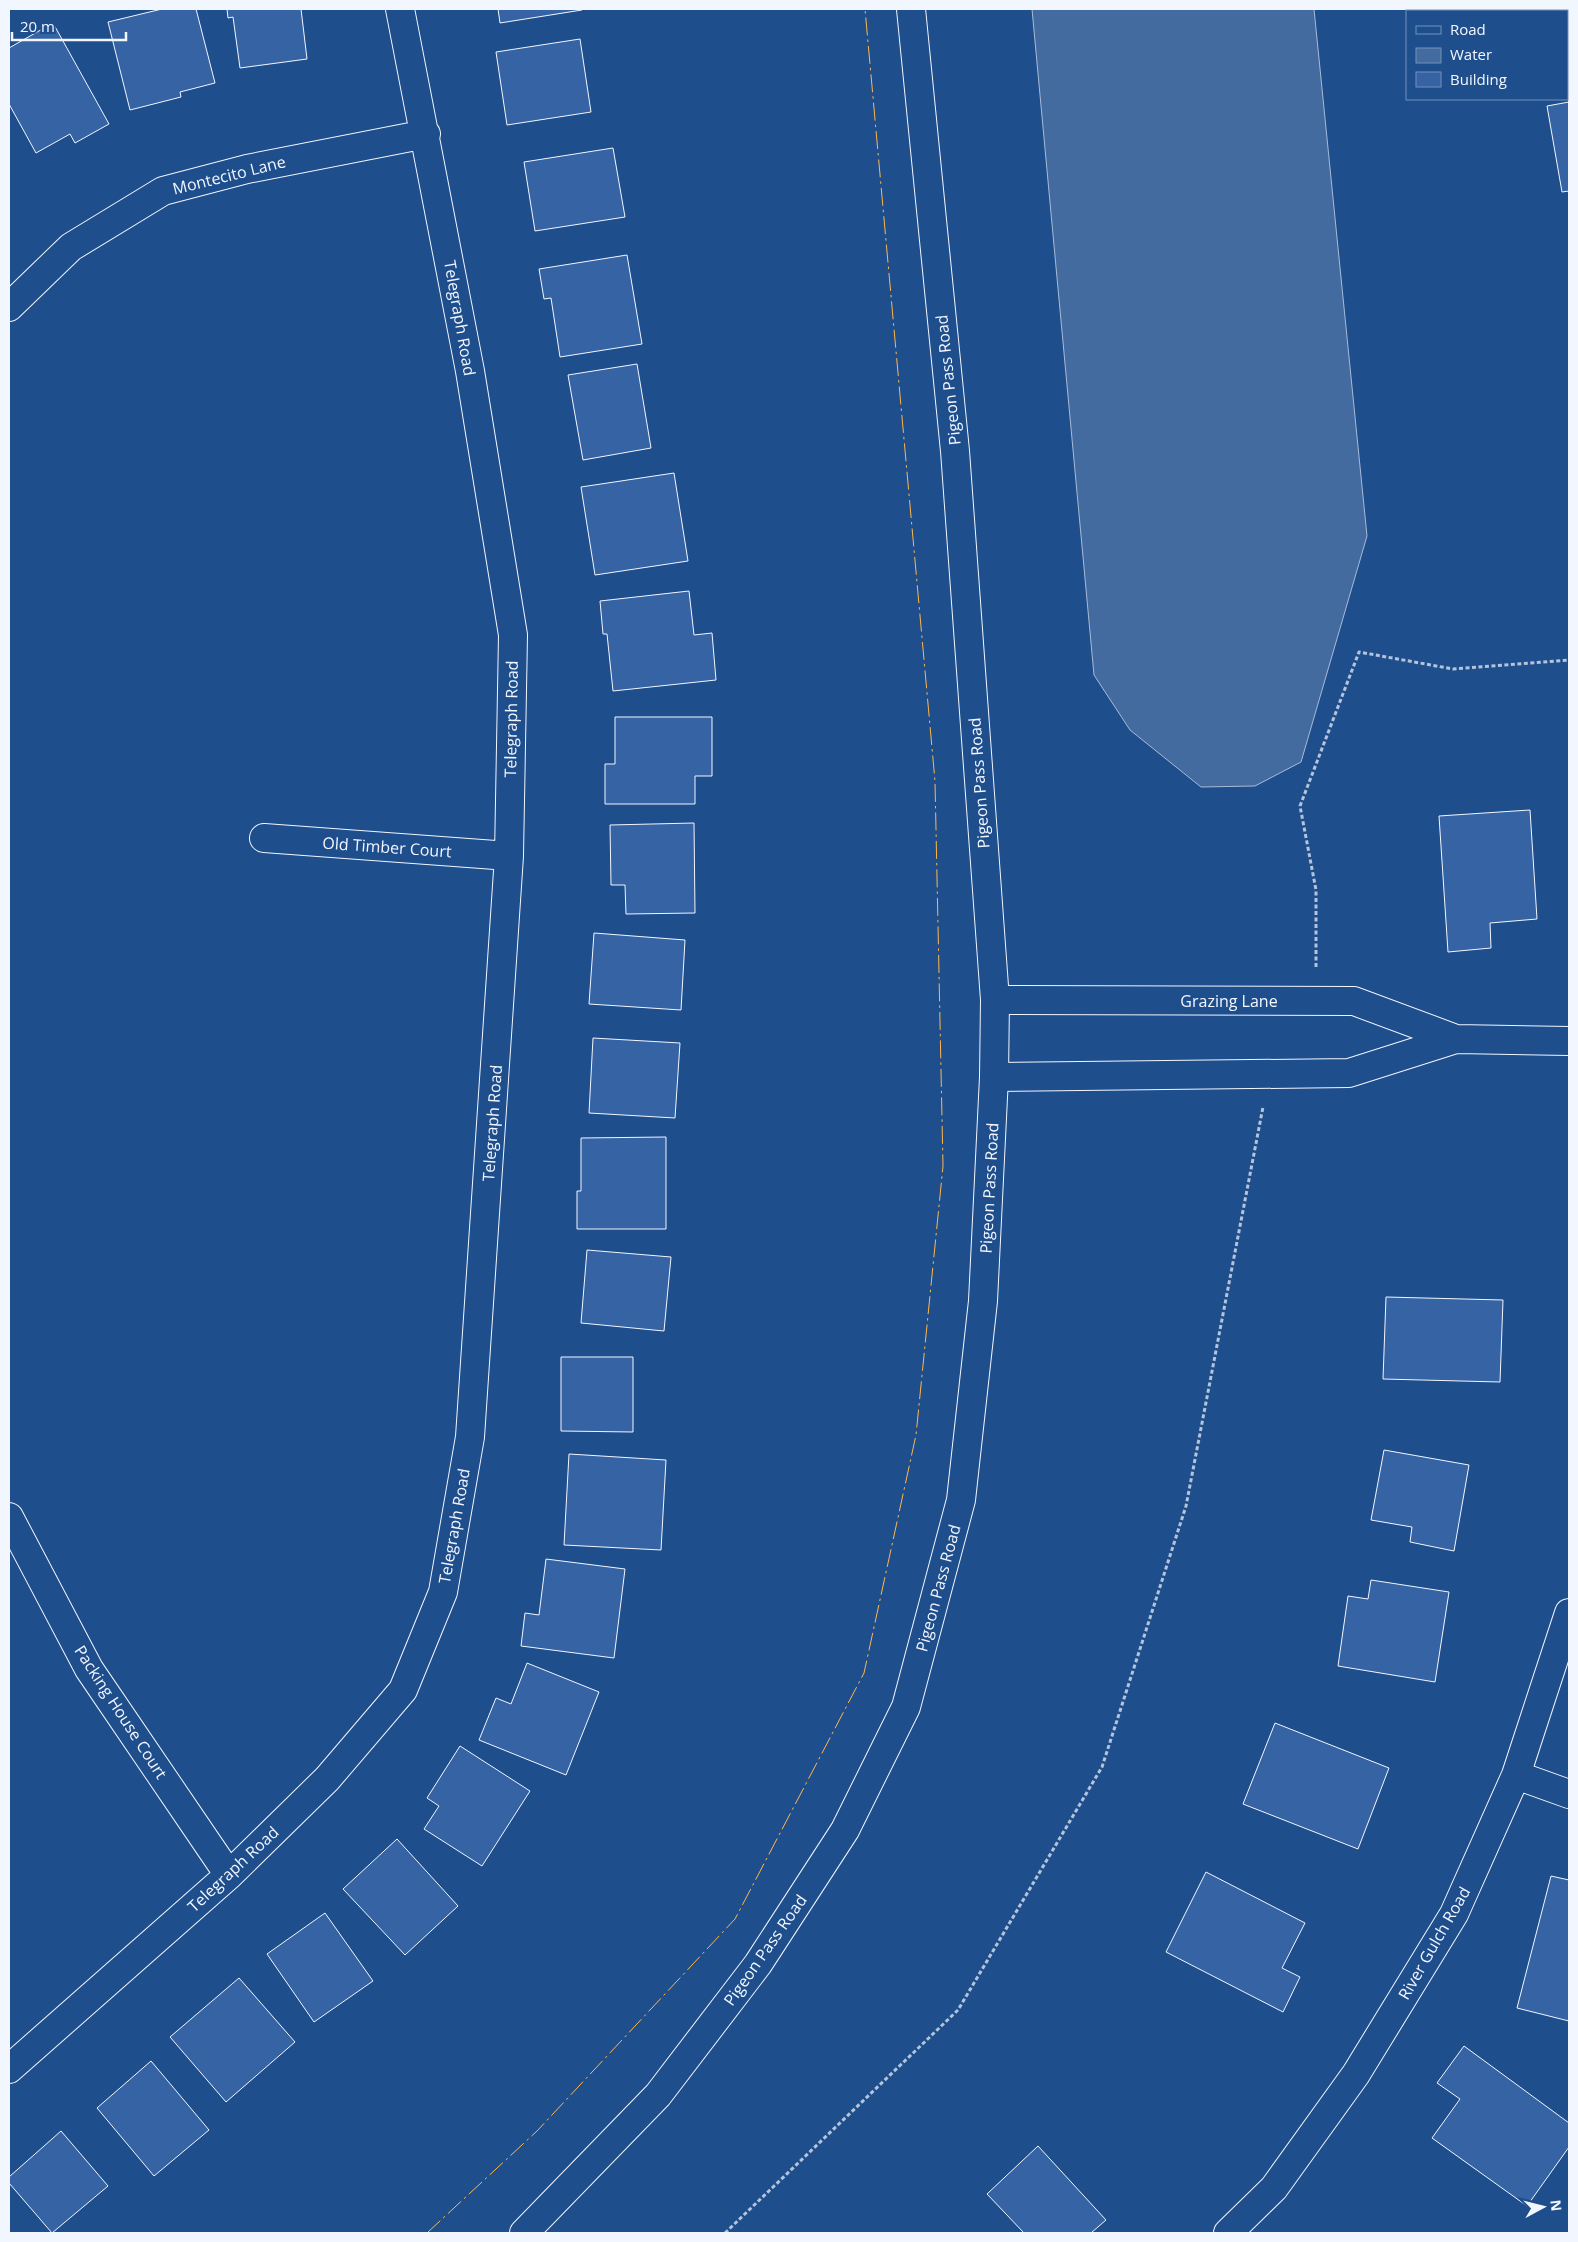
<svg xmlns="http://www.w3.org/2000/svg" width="1578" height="2242" font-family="'Open Sans',sans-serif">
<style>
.water{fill:#446ba0;stroke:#a8bbd7}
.building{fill:#3563a3;stroke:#f2f6ff}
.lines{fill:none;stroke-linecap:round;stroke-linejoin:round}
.minor-casing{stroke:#f2f6ff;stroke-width:30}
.tertiary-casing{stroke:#f2f6ff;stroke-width:30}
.path{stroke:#b3c4dc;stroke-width:3;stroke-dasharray:4 2.5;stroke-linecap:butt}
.minor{stroke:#1f4e8c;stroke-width:28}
.tertiary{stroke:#1f4e8c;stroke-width:28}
.power{stroke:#ffb74d;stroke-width:1;stroke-dasharray:18 4 2.5 4;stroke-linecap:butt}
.labels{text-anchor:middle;stroke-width:4;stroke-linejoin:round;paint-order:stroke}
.street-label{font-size:16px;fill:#f2f6ff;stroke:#1f4e8c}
</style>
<rect width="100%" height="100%" fill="#1f4e8c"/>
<!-- water -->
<path class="water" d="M1032,9H1314L1367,536L1301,762L1255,786L1201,787L1130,730L1094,675Z"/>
<!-- building -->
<path class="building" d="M162,9H196L215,83L180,92L181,97L130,110L108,22Z
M227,9H301L307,59L240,68L233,17L228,18Z
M498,9H582V10L500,23Z
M1521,9H1569V91H1567V11H1521Z
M53,23L109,124L75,143L70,134L36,153L9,104V48Z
M580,39L591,112L507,125L496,52Z
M1569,102V191L1562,192L1547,106Z
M613,148L625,217L535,231L524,162Z
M627,255L642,344L560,357L551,298L544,299L539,269Z
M637,364L651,448L583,460L568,375Z
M674,473L688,561L595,575L581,487Z
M689,591L694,635L712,633L716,680L613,691L607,634H603L600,601Z
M615,717H712V776H695V804H605V764H615Z
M1530,810L1537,919L1490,923L1491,948L1448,952L1439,816Z
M694,823L695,913L626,914L625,885H611L610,825Z
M594,933L685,940L681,1010L589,1004Z
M593,1038L680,1043L675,1118L589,1113Z
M666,1137V1229H577V1191H581V1138Z
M587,1250L671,1257L664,1331L581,1323Z
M1386,1297L1503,1300L1500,1382L1383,1379Z
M561,1357H633V1432L561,1431Z
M1384,1450L1469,1465L1454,1551L1410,1542L1412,1527L1371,1520Z
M569,1454L666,1460L661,1550L564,1545Z
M546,1559L625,1569L614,1658L521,1646L525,1613L539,1615Z
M1371,1580L1449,1592L1435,1682L1338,1666L1348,1596L1368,1599Z
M527,1663L599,1692L566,1775L479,1740L496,1698L511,1704Z
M1275,1723L1389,1768L1358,1849L1243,1804Z
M460,1746L530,1791L482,1866L424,1829L439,1806L427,1798Z
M397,1839L458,1906L405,1955L343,1889Z
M1206,1872L1305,1923L1282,1968L1300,1977L1283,2012L1166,1952Z
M1551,1876L1569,1880V2021L1517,2008Z
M325,1913L373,1981L314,2022L267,1954Z
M239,1978L295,2042L226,2102L170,2037Z
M1464,2046L1569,2123V2147L1527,2206L1432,2138L1460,2099L1437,2083Z
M151,2061L209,2130L154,2176L97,2108Z
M61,2131L108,2186L52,2233L9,2183V2177Z
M1038,2146L1106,2220L1091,2233H1024L987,2194Z"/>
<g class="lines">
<defs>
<path id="minor" d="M9,307L71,247L163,191L247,169L426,134
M264,838L509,856
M995,1000L1354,1001L1456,1039L1569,1041
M994,1077L1349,1073L1456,1039
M9,1517L89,1669L229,1875
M1516,1775L1569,1794
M9,2069L229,1875L327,1779L403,1690L443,1592L470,1437L509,856L513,635L470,371L400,9
M1228,2233L1274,2188L1356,2074L1454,1914L1516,1775L1569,1613"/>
<path id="tertiary" d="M524,2233L658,2095L758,1964L845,1830L906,1707L961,1500L983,1301L994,1077L995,1000L955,451L911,9"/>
</defs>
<!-- minor casing -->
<use href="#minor" class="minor-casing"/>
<!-- tertiary casing -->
<use href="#tertiary" class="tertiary-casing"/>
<!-- path -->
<path class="path" d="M1316,967V890L1300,806L1359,652L1453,669L1569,660
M725,2233L958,2010L1102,1767L1186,1506L1263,1107"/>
<!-- minor -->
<use href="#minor" class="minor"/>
<!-- tertiary -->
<use href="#tertiary" class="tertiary"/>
<!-- power -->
<path class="power" d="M427,2233L537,2131L735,1919L864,1673L916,1435L943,1166L935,781L865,9"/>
</g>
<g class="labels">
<!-- street labels -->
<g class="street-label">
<text transform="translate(229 175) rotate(-14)" y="6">Montecito Lane</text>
<text transform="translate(460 318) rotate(80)" y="6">Telegraph Road</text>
<text transform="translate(948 380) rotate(-96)" y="6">Pigeon Pass Road</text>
<text transform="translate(511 719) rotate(-89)" y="6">Telegraph Road</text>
<text transform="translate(979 783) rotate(-94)" y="6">Pigeon Pass Road</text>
<text transform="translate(387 847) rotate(4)" y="6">Old Timber Court</text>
<text x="1229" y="1007">Grazing Lane</text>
<text transform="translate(492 1123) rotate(-86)" y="6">Telegraph Road</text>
<text transform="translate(989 1188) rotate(-87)" y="6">Pigeon Pass Road</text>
<text transform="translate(454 1526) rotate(-80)" y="6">Telegraph Road</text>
<text transform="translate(938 1588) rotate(-75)" y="6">Pigeon Pass Road</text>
<text transform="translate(121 1712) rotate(57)" y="6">Packing House Court</text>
<text transform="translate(233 1869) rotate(-43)" y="6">Telegraph Road</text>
<text transform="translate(1434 1943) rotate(-60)" y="6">River Gulch Road</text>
<text transform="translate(765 1950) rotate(-55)" y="6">Pigeon Pass Road</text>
</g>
</g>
<!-- border -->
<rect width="1578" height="2242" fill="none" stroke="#f2f6ff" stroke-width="20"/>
<!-- legend -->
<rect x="1406" y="10" width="162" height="90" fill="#1f4e8c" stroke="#7391ba"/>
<rect x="1416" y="26" width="25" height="8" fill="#1f4e8c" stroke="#7391ba"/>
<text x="1450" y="35" font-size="15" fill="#f2f6ff">Road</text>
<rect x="1416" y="48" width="25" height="15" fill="#446ba0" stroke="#7391ba"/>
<text x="1450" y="60" font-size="15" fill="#f2f6ff">Water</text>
<rect x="1416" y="72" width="25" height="15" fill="#3563a3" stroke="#7391ba"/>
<text x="1450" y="85" font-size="15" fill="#f2f6ff">Building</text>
<!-- north arrow -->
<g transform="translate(1543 2207) rotate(83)" stroke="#1f4e8c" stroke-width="4" paint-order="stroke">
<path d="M0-4L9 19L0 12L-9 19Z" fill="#f2f6ff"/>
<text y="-8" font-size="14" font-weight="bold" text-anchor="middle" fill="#f2f6ff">N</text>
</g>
<!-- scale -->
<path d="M12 32v8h114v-8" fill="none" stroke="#f2f6ff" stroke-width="2.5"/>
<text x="20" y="32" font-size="15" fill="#f2f6ff" stroke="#1f4e8c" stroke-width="4" paint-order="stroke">20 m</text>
</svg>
